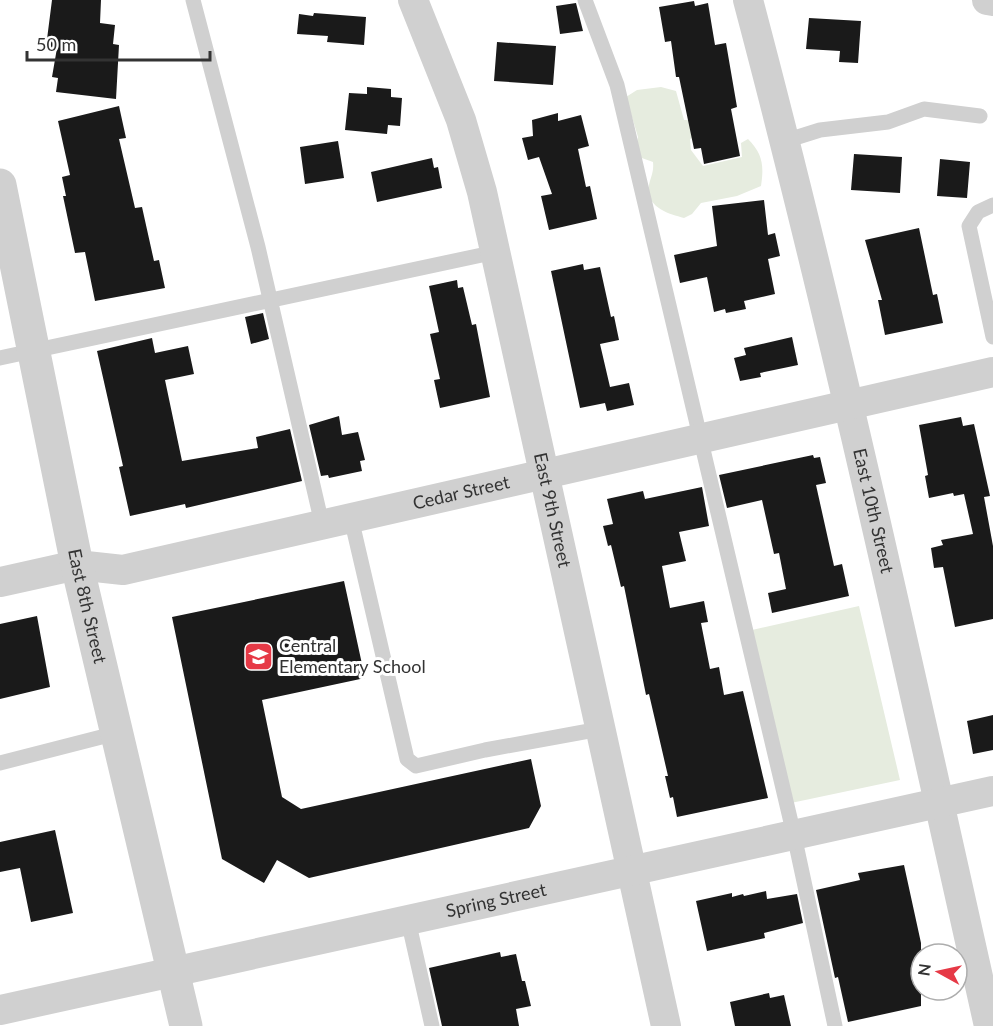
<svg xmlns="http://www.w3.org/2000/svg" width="993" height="1026" font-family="Lato,sans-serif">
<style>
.green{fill:#e6ecdf}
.building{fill:#1a1a1a}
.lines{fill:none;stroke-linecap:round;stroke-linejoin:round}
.service{stroke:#d0d0d0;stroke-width:15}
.minor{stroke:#d0d0d0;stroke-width:30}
.tertiary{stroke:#d0d0d0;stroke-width:33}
.labels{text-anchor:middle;stroke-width:6;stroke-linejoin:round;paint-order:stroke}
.street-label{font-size:18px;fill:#333;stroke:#fff}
.poi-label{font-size:18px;fill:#333;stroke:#fff;text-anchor:start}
</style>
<rect width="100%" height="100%" fill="#fff"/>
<!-- green -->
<path class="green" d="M661,87L676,91L684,120H697L702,133L690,139L691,150L703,166L742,157L741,143L748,139C763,154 764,166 761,186L737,196L701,203L692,214L684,218C668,214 645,207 649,185C651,176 654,172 653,162L639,157L636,147L638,137L626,97L637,90Z
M859,606L900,780L791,803L752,630Z"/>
<!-- building -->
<path class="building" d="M52,0H101L100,23L115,25L113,44L119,45L116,99L56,92L58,78L52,77L57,48L46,47Z
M694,1L695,6L708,3L715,45L726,43L737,107L731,109L740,156L704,164L701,148L694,149L679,77H676L671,41L665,42L659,7Z
M576,3L583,31L560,34L556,6Z
M314,13L366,17L364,45L327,42L328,36L297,34L299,14L313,16Z
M809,18L861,21L858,63L839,62L840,51L806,49Z
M497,42L556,46L553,85L494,81Z
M367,87L391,89V97L402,98L400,126L388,125L387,134L345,130L349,93L367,94Z
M119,106L126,138L119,139L135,208L142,207L154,261L159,260L165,288L95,301L85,252L75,253L63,196H66L62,177L70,175L58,121Z
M558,113V121L581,115L589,146L578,149L586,187L590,186L597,219L549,230L541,196L552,194L539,157L528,160L522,138L533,136L532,120Z
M338,141L344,178L305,184L300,147Z
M854,154L902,157L900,193L851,190Z
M432,158L434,168L438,167L442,188L377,202L371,172Z
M940,159L970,162L967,198L937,196Z
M764,200L768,235L775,233L780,256L768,259L775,294L744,301L746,309L726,313L725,309L714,312L707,277L680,283L674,255L717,246L712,206Z
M919,228L933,295L937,294L943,323L885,335L878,300H882L865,240Z
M583,264L584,270L600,267L611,317L614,316L619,340L600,344L610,387L629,383L634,405L607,411L605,403L580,408L551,271Z
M457,280L458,288L463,287L472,325L476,324L490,397L440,408L434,380L440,379L430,334L439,332L429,286Z
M263,313L269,339L251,344L245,317Z
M792,337L798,365L760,373L761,377L740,381L734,358L746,355L744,348Z
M152,338L155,353L188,346L194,374L165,380L182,461L258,448L256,437L290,429L302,481L186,508L185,504L130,516L119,467L123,466L97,351Z
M339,416L342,435L358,432L365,460L360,461L362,471L329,478L328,475L321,476L309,425Z
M961,417L963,426L974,424L990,496L984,497L993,546V619L955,627L943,567L934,568L931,548L943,545L941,540L973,534L964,494L954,496L953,493L929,498L925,476L928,475L919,425Z
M813,455L814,458L820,457L826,483L816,485L834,566L842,564L849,596L772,613L768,593L786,589L779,553L774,554L762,500L727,508L719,475Z
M702,487L709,526L679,532L686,561L662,566L670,608L704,601L708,622L701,623L710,669L719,667L724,695L743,691L768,798L677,817L673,797L670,798L665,776H668L649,694L646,695L624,586L621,587L611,545L608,546L603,526L613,524L607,499L643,491L645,499Z
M344,581L365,678L262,700L282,797L301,809L531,759L541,806L529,828L309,878L277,860L264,883L222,859L172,617Z
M37,616L50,687L0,699V624Z
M993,715V750L973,754L967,721Z
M55,830L73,913L31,922L20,868L0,872V842Z
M904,865L921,943V1006L848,1022L838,977L835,978L816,890L860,880L858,873Z
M766,891L767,899L797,894L803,923L764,933L765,938L707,951L696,901L732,893V897L743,894L744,896Z
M500,952L501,957L516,954L522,981H525L531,1006L516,1009L519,1026H442L429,968Z
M769,993L770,998L784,995L791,1026H735L730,1002Z"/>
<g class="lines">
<!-- service -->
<path class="service" d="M193,0L258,247L322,524
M585,0L617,85L794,835L835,1026
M785,141L820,130L888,122L924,109L980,116
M993,205L978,212L969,226L993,337
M0,358L496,252
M351,518L407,759L416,766L485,750L600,729
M0,763L117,733
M408,920L432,1026"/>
<!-- minor -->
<g class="minor">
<path id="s1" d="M413,0L461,120L482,192L666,1026"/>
<path id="s2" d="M748,0C838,340 912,683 989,1026"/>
<path d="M987,0L993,1"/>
<path id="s3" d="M0,582L77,565L123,570L993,372"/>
<path id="s4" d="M0,1010L993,791"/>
</g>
<!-- tertiary -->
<path class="tertiary" id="s5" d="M0,185L77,565L186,1026"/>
</g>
<!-- icons -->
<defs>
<symbol id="school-square" viewBox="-11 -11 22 22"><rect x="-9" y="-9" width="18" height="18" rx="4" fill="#e63946" stroke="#fff"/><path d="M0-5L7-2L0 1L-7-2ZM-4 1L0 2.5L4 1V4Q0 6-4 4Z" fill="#fff"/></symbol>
</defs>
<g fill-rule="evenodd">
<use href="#school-square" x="242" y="640" width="33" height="33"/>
</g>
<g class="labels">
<!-- street labels -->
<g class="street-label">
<text dy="6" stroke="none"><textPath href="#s3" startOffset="472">Cedar Street</textPath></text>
<text dy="6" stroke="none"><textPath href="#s1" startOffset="530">East 9th Street</textPath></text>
<text dy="6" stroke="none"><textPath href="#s2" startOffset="526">East 10th Street</textPath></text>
<text dy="6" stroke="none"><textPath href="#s5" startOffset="430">East 8th Street</textPath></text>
<text dy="6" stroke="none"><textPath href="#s4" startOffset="508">Spring Street</textPath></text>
</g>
<!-- poi labels -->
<g class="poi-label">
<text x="279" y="652">Central<tspan x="279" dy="21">Elementary School</tspan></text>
</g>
</g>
<!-- north arrow -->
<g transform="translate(939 972) rotate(278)"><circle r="28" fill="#ffffff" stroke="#adadad" stroke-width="1.5"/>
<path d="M0-4.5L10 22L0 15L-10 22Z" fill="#e63946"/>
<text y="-9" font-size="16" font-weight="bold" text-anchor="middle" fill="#333333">N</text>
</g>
<!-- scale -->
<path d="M27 51v9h183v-9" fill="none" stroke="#333333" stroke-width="3"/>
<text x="36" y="51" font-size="18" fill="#333333" stroke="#ffffff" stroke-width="4.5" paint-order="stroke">50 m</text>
</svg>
